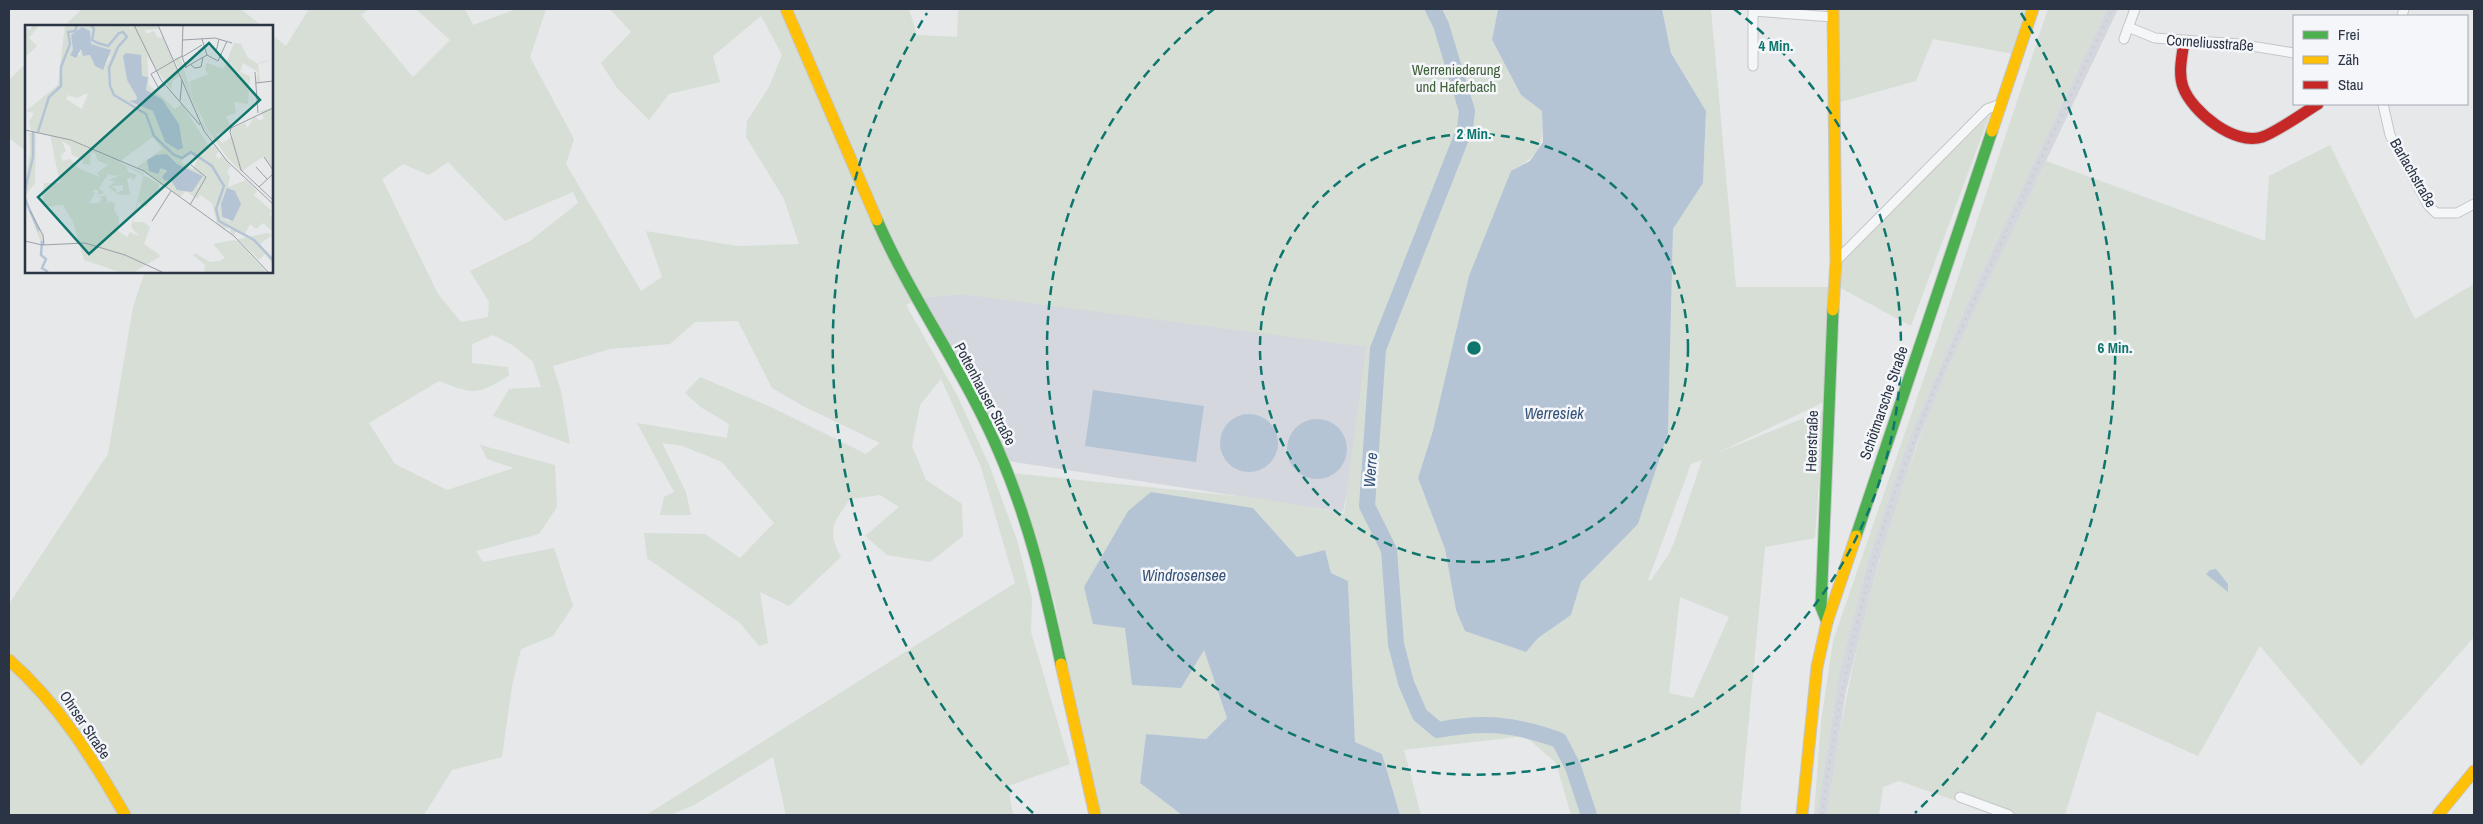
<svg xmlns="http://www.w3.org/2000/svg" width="2483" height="824" font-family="'Archivo Narrow',sans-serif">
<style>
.built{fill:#d4d7dd}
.green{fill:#d6ded6;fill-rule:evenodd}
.water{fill:#b4c4d5}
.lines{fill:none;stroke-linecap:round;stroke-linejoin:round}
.river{stroke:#b4c4d5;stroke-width:16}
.street-casing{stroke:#c4c6c8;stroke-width:11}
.fast-casing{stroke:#c4c6c8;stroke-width:13}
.slow-casing{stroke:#c4c6c8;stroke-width:13}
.jam-casing{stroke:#c4c6c8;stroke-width:13}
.street{stroke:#f5f6f7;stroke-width:9}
.fast{stroke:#4caf50;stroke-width:11}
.slow{stroke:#ffc107;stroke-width:11}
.jam{stroke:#c62828;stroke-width:11}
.rail{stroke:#cecfd2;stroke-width:2.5;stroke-dasharray:2.5 5;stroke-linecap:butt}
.ring{fill:none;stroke:#0f766e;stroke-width:2.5;stroke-dasharray:9 6}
.labels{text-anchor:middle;stroke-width:5;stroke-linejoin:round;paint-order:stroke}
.street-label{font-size:15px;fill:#2b3445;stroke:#f4f6f9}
.park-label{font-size:15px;fill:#3f6138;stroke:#f4f6f9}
.water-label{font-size:16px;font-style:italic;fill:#34527a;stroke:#f4f6f9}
.inset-river{fill:none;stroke:#b4c4d5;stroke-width:2.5}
.inset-road{fill:none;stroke:#9ba0a8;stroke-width:1}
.view{fill:#0f766e;fill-opacity:0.15;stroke:#0f766e;stroke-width:2.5}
.inset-edge{fill:none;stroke:#2b3445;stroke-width:2.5}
.centre{fill:#0f766e;stroke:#f4f6f9;stroke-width:2.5}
.ring-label{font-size:15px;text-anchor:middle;font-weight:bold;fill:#0f766e;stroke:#f4f6f9;stroke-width:5;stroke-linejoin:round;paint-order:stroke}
</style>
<rect width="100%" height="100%" fill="#e6e8ea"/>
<!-- built -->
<path class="built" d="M2107,9H2118L1947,370L1916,446L1878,564L1846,691L1827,815H1817L1839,674L1868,561L1908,441L1972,293Z
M961,294L1375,342L1343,512L1008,461L920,298Z"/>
<!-- green -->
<path class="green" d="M82,9H241L262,26H64Z
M309,9H369L361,15L413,77L450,40L416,9H465L473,25L517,9H546L530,57L574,139L566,164L641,291L662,277L646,231L737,246L799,244L784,199L746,137L747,121L769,87L782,55L761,16L713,56L720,82L669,94L649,120L617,88L601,63L631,32L610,9H909L917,35L957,37L958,9H1498L1492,41L1521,95L1542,111C1543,146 1543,154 1511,171L1418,478L1445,549L1456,610L1526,652L1538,638L1571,615L1581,582L1638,524L1668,433L1673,229L1703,183L1706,111L1671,53L1662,9H1711L1736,287H1830L1824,402L1715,454L1824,410L1815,538L1765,547L1740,815H1571L1556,763L1525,736L1404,750L1421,815H1400L1382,754L1355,742L1348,581L1331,573L1325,550L1297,557L1253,508L1125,628L1204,649L1227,718L1206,739L1146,734L1140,783L1182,815H1099L1054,599L1011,473L1265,499L1344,513L1366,347L961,294L920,298L906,305L958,397L990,467L1017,540L1032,598L1031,632L1070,764L1008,786L1013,815H786L773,757L694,805L670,815H646L1015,583L981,467L941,379L920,405L912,446L926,480L962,504L963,536L930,562L887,555L865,536L899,507L880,495L850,499C834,522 826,530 841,557L789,606L760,592L768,643L759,646L740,623L647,558L644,533L705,534L740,558L774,523L722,462L683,446L662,443L686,492L691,515H660L664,497L674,492L637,423L727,438L729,424L702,408L685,393L700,377L771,407L866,454L880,443L803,406L772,388L738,321L695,322L670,344L610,349L553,366L561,391L570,444L493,416L509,389L541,387L533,362L514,346L493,335L472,344V363L508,367L509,376C475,395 476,395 439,381L369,423L395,464L447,490L514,468L487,459L480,445L555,465L557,507L539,534L476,551L483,562L554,548L573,606L553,636L521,649L512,686L502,757L452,770L424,815H9V604L108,454L133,307L145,271H271V34L286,46ZM448,162L505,221L573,192L578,203L530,241L470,271L489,302L488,317L461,322L438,294L382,179L403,164L429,175ZM1702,460L1675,540L1669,554L1651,580H1648L1691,464ZM1680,597L1729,617L1693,698L1669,693Z
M1839,9H2028L2013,54L1933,39L1916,81L1837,103Z
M2048,9H2107L1972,293L1908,441L1868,561L1839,674L1817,815H1814L1821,722L1833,641L1938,337Z
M26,63V151L9,138V80Z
M1990,114L1911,326L1837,286L1842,262Z
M2330,145L2415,319L2474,284V637L2361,766L2260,646L2198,756L2097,711L2065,815H1997L1899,781L1883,787L1879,815H1827C1844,689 1873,565 1917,446C1952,348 2002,255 2046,161L2265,241L2269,176Z"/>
<!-- water -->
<path class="water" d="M1498,9H1662L1671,53L1706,111L1703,183L1673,229L1668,433L1638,524L1581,582L1571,615L1538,638L1526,652L1465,631L1456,610L1445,549L1418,478L1433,430L1469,276L1511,171L1530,161L1543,142L1542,111L1521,95L1492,40Z
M1093,390L1204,406L1196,462L1085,446Z
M1220 443a29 29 0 1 1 58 0a29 29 0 1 1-58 0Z
M1287 449a30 30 0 1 1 60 0a30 30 0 1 1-60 0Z
M1151,492L1253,508L1297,557L1325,550L1331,573L1348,581L1355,742L1382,754L1400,815H1182L1140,783L1146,734L1206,739L1227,718L1204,650L1181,688L1132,685L1125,628L1093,624L1084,587L1128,511Z
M2216,569L2228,584V592L2206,574L2210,570Z"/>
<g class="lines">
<!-- river -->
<path class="river" d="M1433,9L1441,25L1467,111L1465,128L1378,349L1367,506L1389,550L1396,644L1406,683L1420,715L1438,730C1486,721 1513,724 1559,740L1573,767L1589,815"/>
<defs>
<path id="street" d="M1753,9V11L1833,17
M1753,11V66
M2402,16L2404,9
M2128,27L2155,38L2239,44L2294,53
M2124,39L2135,9
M2383,104L2390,135L2428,205L2436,213H2457L2474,204
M1836,261L1987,109L2001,104
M1960,797L2009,815"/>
<path id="fast" d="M877,220C912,300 965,372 999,452C1029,521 1045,590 1061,664
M1856,536L1992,131
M1827,622L1821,607L1833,310"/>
<path id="slow" d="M786,9L877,220
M1833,9L1836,261L1833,310
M1992,131L2033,9
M9,660C59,704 92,758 125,815
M1061,664L1095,815
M1802,815L1817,667L1827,622L1856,536
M2438,815L2474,771"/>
<path id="jam" d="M2184,42C2182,56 2178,73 2183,87C2192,112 2235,146 2262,137C2277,132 2303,113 2318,104"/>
</defs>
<!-- street casing -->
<use href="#street" class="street-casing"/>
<!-- fast casing -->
<use href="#fast" class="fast-casing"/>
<!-- slow casing -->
<use href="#slow" class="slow-casing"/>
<!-- jam casing -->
<use href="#jam" class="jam-casing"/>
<!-- street -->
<use href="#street" class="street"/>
<!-- fast -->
<use href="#fast" class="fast"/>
<!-- slow -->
<use href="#slow" class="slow"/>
<!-- jam -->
<use href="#jam" class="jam"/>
<!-- rail -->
<path class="rail" d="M1822,815C1839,689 1866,565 1912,446C1934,386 1961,329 1988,271C2029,183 2071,96 2112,9"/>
</g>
<!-- distance rings -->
<g class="ring">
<circle cx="1474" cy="348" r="214"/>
<path d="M1734 9A427 427 0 1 1 1214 9"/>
<path d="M1033 813A641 641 0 0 1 927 13M2021 13A641 641 0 0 1 1915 813"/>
</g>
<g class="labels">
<!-- street labels -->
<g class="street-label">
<text transform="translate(2210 43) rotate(4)" y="5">Corneliusstraße</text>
<text transform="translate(2413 173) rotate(60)" y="5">Barlachstraße</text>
<text transform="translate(985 394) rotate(62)" y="5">Pottenhauser Straße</text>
<text transform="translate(1884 403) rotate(-71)" y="5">Schötmarsche Straße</text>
<text transform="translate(1812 441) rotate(-88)" y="5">Heerstraße</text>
<text transform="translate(85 725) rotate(56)" y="5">Ohrser Straße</text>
</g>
<!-- park labels -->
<g class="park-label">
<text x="1456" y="75">Werreniederung<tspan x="1456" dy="17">und Haferbach</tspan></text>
</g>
<!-- water labels -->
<g class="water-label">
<text x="1554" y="419">Werresiek</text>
<text transform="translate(1370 470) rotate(-86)" y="6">Werre</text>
<text x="1184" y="581">Windrosensee</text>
</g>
</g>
<!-- overview -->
<g transform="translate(25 25)">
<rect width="248" height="248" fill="#e6e8ea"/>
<path d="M8,0H14L4,13L12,21L0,32V3L5,5ZM40,0H107L105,1V6L106,2L116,0H132L134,4L120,5L121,9L129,6L133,13L138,12L155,51L148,55L146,65L122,31L124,60L150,84L157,79L185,123L189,120L194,127L190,130L194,134L197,131L206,141L202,146L205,152L203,162L221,155L232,166L229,170L247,186L244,190L247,192V206L238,198L231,204L225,199L220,209L211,207L209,210L205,207L207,202L199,204L192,198L187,178L175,170L172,174L161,166L155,172L112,142L137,124L128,112L94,137L134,159L133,166L121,182L113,177L108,197H119L125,202L119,219L136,231L109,247H95L59,235L48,197L38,180L18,182L19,158H35L25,110L8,108L11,109L10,158L0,171L8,195L18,210L19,218H16L0,175V154L5,127L4,108H7L4,97L9,88L1,86L33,60ZM57,2L65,6L66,19L83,24L85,33L81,39L68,38L65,30L58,31L56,23L55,30H45L48,26L46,10ZM101,28L115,35L117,51L123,52L121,65L137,74L154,99L158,123L151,124L140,117L128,86L110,77L112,72L102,55ZM63,68L57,84L41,74L43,70L52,73ZM37,116L45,121L47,130L58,135V139L65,140L66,127L70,128L73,136L83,140L72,148L75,152L53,143L45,134L37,136L36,130L41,126ZM163,128L173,133L168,144L156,137ZM142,129L152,139L167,146L142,149L136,142L133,149L129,146ZM101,140L119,149L106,202L114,211L105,207L102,212L93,206L94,193L89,185L90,179L85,176L80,181L83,176L80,170L73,173H77L74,178H64L71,167L68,168V165H74L72,170L79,168L74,163L83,149L90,151L100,148L84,155L90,157L83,162L90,167L92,165L86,161L98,160V165L90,169L105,170L102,154L106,152L108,156L112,150L103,147ZM202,164L207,165L204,197L197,192L196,185ZM209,18L216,19L223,33L233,39L235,37L247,35L233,39L235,57H231L233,47L218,38L215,47L225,51L223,79L209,77L211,88L201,91L206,102L191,110L197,118L207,112L206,104L220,98L222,103L230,91L234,96L239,93L235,86L247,83V144L239,131L216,147L201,131L183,105L170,78L176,95L189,117L179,103L149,33L155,32L169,77L164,57L183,49L180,44L182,38L199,44ZM242,208L247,210L235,219L247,234V238L240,229L234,235L213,214ZM209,215L213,216L241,247H179L180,240L168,230L170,228L185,237L195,236L200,233L188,219Z" fill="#d6ded6" fill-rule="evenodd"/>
<path d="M57,2L65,6L66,19L86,25L78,45L70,41L65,30L58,31L56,24L51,33L45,30L48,25L46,10ZM101,28L116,30L117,51L123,52L121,65L137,74L154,99L158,123L153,125L140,117L128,86L104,76L111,75L112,72L102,55L98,31ZM142,129L152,139L178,151L167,167L152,165L146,155L140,156L137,152L142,146L136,143L133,149L124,146L122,135L131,130ZM202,163L210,166L216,179L208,196L197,192L196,179Z" fill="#b4c4d5"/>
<path class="inset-river" d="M66,0L69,4L67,15L73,18L83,21L94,8L98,7L102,12L93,22L84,43L85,61L89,70L121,89L129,111L149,130L157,133L166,127L187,141L199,161L191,184L194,196L229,215L248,235M13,107L24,72L36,61V42L45,19L43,7L50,6L52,0M0,165L8,132V107M0,174L14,206M17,216L16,230L21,234L17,243L23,247"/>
<path class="inset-road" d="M109,0L136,55L175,100M133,0L179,106L202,136L248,179M158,0L157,31L161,43M177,14L182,30L193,36L202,16M194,14L191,27L197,30M158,15L190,13L207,18M157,32L177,20M166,40L170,43L176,42L178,32M161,42L182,30M230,47L233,88M231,58L248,56M140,60L134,64L126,49L157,31M155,76L157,55M248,83L206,103L205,107L216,145L248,175M0,105L46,115L119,146L209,211L243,247M239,132L248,145M231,142L242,154M234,162L248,149M165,180L181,152L166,140M5,186L18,210L19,220M127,196L146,166M0,216L17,220L60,218L100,230L137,247"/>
<path class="view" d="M184,18L235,75L64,229L13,172Z"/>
<rect width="248" height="248" class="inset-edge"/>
</g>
<circle cx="1474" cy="348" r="8" class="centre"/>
<g class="ring-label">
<text x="1776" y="51">4 Min.</text>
<text x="1474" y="139">2 Min.</text>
<text x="2115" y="353">6 Min.</text>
</g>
<!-- border -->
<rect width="2483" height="824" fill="none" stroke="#2b3445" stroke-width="20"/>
<!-- legend -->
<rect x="2293" y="15" width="175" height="90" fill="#f4f6f9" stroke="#a4a8b1"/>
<rect x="2303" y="31" width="25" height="8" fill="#4caf50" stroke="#a4a8b1"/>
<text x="2338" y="40" font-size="15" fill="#2b3445">Frei</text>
<rect x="2303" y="56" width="25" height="8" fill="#ffc107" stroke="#a4a8b1"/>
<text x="2338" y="65" font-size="15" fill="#2b3445">Zäh</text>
<rect x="2303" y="81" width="25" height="8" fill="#c62828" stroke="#a4a8b1"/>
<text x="2338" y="90" font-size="15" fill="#2b3445">Stau</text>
</svg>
